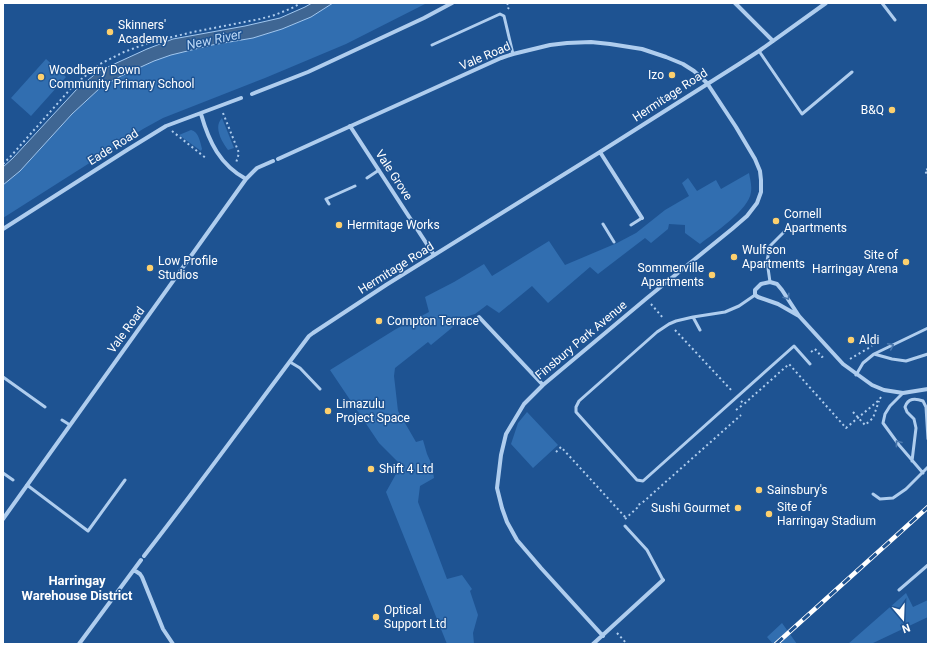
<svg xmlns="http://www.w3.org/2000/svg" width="931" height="647" font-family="Roboto,sans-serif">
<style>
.green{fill:#316eb0}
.water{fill:#3f6693;stroke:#a2c8f0}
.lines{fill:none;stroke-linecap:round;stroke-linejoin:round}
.path{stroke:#afcdee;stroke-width:2;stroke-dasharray:2 3;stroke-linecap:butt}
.service{stroke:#afcdee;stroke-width:3}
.minor{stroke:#afcdee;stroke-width:4}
.rail-casing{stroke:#fff;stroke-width:4.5}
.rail{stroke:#1e5392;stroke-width:3;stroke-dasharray:9;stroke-linecap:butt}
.oneway{stroke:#4a78ae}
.poi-dot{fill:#fdd06e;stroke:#1e5392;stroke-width:1.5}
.labels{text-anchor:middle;stroke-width:3;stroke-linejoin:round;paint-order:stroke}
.poi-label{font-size:12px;fill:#fff;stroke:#1e5392;text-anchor:start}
.street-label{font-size:12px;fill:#fff;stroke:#1e5392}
.water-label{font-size:13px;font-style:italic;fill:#bbd7f5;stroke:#1e5392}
.neighbourhood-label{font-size:13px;font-weight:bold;fill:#fff;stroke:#1e5392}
</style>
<rect width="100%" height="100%" fill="#1e5392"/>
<!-- green -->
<path class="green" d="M333,3H424L425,4L346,44L265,78L163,118L143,129L3,218V185L20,171L72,114L100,88L121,76L154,61L171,55L212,45L253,38L282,29L311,17Z
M46,59L66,77L31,116L11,98Z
M222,118L234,148L228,150C222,142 213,127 222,118Z
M191,130C199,132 200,142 202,149L201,151L179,135Z
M749,173C750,179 752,185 751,192C749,210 714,233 700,244L685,233V225L669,224L668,229L651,243L645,238L598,274L590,267L548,303L532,286L499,313L487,305L475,314L465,317L431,345L428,342L395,368L394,376L398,411L416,442L423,440L427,454L432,465L434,478L420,486L418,502L447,579L462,575L472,589L470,591L478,615L473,633L474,644H447L386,492L401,465L379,443L330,370L396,329L429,312L425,297L454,282L484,264L492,276L549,241L565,265L617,243L636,233L665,210L689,196L682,183L688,178L697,191L716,180L721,189Z
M527,412L558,445L533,468L511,444L518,423Z
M906,593L913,607L928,600V617L871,644H848Z
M782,623L797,644H773L767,637Z"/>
<!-- water -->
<path class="water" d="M312,3H333L311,17L282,29L253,38L212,45L171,55L154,61L121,76L100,88L72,114L20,171L3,185V167L13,158L77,89L99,71L147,49L173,39L245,26L280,18L305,7Z"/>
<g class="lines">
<!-- path -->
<path class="path" d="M507,3L509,7L508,9
M223,113L239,153L236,163
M172,131L207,159
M3,164L11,156L73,86L100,64L124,52L151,42L193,32L260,19L275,15L292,8L301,3
M928,169L925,170L928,177
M651,304L664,319
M675,330L733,392
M811,352L815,349L822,357L825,355
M850,359L872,346
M741,401L744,404L789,364L846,428L879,400L881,397
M736,410L744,404
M853,412L865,425L873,418L879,401
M556,452L561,447L626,518
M625,519L637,508L638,505L642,503L741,415
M617,633L627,644"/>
<!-- service -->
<path class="service" d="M882,3L895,20
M432,45L500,14L504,16L513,54
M759,51L802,114L852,72
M367,178L379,170
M329,204L326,199L355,186
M603,224L614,242
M631,225L642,218
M770,282L767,261L770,246L787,229
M755,295L739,306L725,312L693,317L676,321L669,324L657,332L579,401L576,407V412L637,480L643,481L794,346L810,364
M693,317L700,330
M928,328L874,354L892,359L906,361L928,354
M290,362L300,368L320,389
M856,375L863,363L874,354
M3,377L45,407
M903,393L890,406L885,414L883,423L899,445L923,473
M62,420L70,425
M912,461L916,428L914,419L907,412L905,407C908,398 915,398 923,401L926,407L928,439
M3,473L13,480
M27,485L88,531L125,480
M873,494L880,499L893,498L906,489L928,467
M625,526L647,550L663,580
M899,590L928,565"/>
<!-- minor -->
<path class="minor" d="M735,3L773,41
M252,94L308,72L424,18L452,3
M201,114C209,142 220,165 246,179
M350,126L434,255
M600,152L642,218
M278,159L501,58L513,54L550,45L567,43L591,42L610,44L642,49L666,57L683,64L694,71L707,83L736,127L755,159L760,171L761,180V192L757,203L747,216L732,229L647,298L543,385L524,404L506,434L501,455L497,488L502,508L507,522L517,540L541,568L603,636
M3,229L127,150L166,126L241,98
M799,316L778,304L758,297L755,295V290L761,284L770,282L777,284L782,290L799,316L843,364L872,385L884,390L903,393L928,389
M479,317L543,385
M3,519L246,179L257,168L273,161
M144,556C200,484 254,409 309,336L313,333L386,285L600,152L739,64L759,51L826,3
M134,570L140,574L142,577L163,629L173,644
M79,644L141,560
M593,644L663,580"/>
<defs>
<path id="rail" d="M776,644L928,507"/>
</defs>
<!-- rail casing -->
<use href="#rail" class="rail-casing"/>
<!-- rail -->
<use href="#rail" class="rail"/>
</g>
<!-- one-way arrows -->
<defs><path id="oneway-chevron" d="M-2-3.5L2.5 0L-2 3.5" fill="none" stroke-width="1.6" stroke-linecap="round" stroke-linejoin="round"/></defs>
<g class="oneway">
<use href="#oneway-chevron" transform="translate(787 297) rotate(57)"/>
<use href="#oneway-chevron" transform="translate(891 346) rotate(-26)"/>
<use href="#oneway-chevron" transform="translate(898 443) rotate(-127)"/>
</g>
<!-- markers -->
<g class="poi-dot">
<circle cx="110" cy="32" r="4"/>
<circle cx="672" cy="75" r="4"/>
<circle cx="41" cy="77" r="4"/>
<circle cx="892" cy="110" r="4"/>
<circle cx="776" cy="221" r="4"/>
<circle cx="339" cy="225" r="4"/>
<circle cx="734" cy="257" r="4"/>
<circle cx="906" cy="262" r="4"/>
<circle cx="150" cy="268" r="4"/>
<circle cx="712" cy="275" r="4"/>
<circle cx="379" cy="321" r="4"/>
<circle cx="851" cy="340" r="4"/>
<circle cx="328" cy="411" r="4"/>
<circle cx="371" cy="469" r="4"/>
<circle cx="759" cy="490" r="4"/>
<circle cx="738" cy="508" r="4"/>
<circle cx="769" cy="514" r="4"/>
<circle cx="376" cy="617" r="4"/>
</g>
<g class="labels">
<!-- poi labels -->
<g class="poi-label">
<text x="118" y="29">Skinners'<tspan x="118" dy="14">Academy</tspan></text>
<text x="49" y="74">Woodberry Down<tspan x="49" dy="14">Community Primary School</tspan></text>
<text x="664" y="79" text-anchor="end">Izo</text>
<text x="884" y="114" text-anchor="end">B&amp;Q</text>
<text x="784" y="218">Cornell<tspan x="784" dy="14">Apartments</tspan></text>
<text x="347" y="229">Hermitage Works</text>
<text x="742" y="254">Wulfson<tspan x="742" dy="14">Apartments</tspan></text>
<text x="898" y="259" text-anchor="end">Site of<tspan x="898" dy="14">Harringay Arena</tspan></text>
<text x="158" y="265">Low Profile<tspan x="158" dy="14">Studios</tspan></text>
<text x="704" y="272" text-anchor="end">Sommerville<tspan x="704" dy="14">Apartments</tspan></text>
<text x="387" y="325">Compton Terrace</text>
<text x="859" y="344">Aldi</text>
<text x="336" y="408">Limazulu<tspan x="336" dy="14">Project Space</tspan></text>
<text x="379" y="473">Shift 4 Ltd</text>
<text x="767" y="494">Sainsbury's</text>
<text x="777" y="511">Site of<tspan x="777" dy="14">Harringay Stadium</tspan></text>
<text x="730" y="512" text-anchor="end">Sushi Gourmet</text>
<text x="384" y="614">Optical<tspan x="384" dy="14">Support Ltd</tspan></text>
</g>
<!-- street labels -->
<g class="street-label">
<text transform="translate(485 56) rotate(-23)" y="4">Vale Road</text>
<text transform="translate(670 95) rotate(-33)" y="4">Hermitage Road</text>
<text transform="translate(113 147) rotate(-32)" y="4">Eade Road</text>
<text transform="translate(394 175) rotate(57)" y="4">Vale Grove</text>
<text transform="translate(396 268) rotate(-32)" y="4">Hermitage Road</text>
<text transform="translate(126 330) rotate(-54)" y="4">Vale Road</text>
<text transform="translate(581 340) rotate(-40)" y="4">Finsbury Park Avenue</text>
</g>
<!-- water labels -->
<g class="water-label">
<text transform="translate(214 39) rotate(-12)" y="5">New River</text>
</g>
<!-- neighbourhood labels -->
<g class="neighbourhood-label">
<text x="77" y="585">Harringay<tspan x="77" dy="15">Warehouse District</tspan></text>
</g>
</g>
<!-- border -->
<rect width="931" height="647" fill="none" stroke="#ffffff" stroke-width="8"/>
<!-- north arrow -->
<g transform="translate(903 619) rotate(161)" stroke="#1e5392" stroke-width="3" paint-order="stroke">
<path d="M0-3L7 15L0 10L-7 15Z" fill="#ffffff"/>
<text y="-6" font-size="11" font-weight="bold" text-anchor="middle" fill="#ffffff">N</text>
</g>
</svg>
